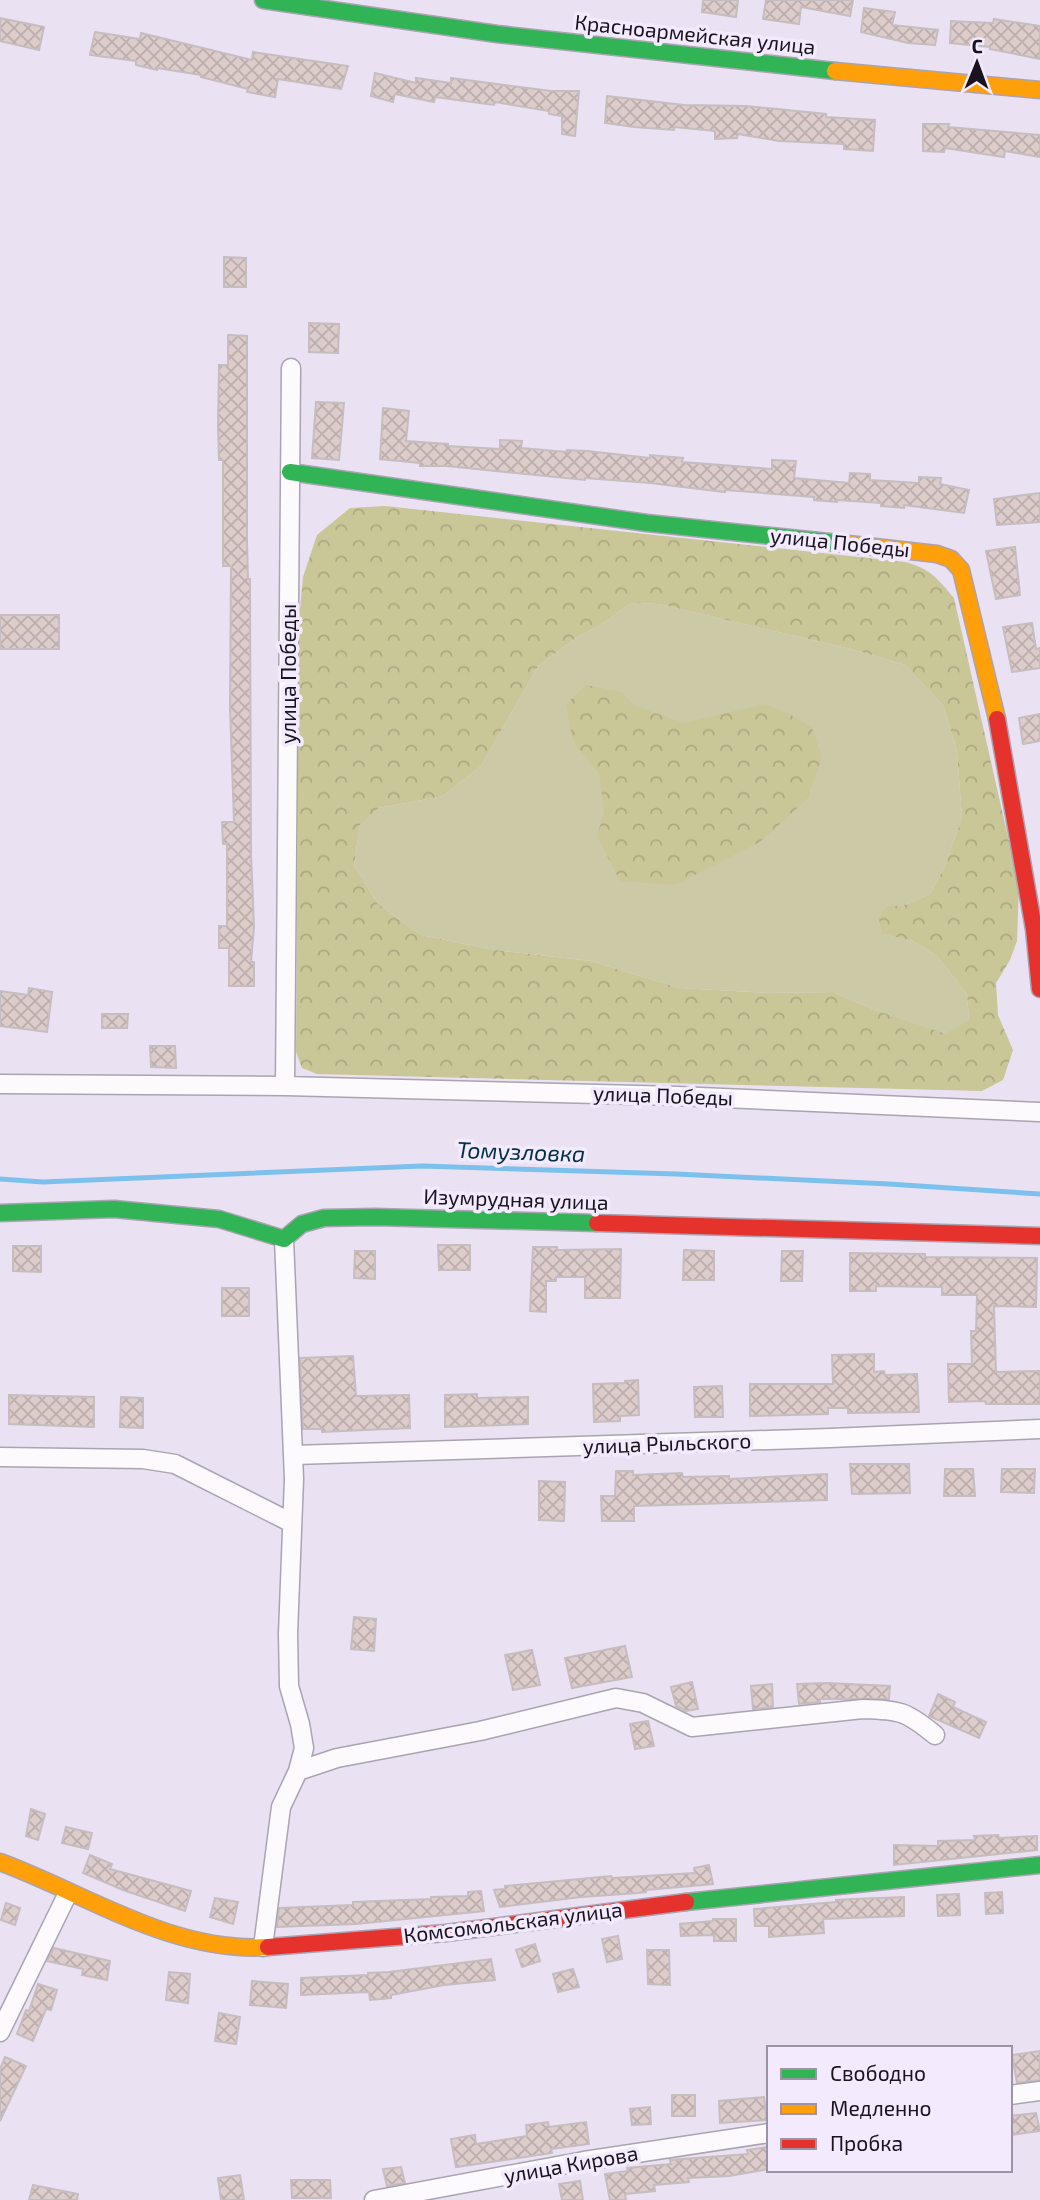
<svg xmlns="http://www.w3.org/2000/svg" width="1040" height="2200" font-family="'Exo 2',sans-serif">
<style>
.grass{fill:#ccc9a6}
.forest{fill:url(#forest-crowns);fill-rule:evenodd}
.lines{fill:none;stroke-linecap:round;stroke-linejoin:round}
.stream{stroke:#7cc1ed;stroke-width:5}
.building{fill:url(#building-cross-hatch);stroke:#c6bdc0;stroke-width:2}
.street-casing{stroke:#aaa3b2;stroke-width:21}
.fast-casing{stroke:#aaa3b2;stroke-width:19}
.slow-casing{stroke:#aaa3b2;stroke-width:19}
.jam-casing{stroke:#aaa3b2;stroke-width:19}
.street{stroke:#fcfafd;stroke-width:18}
.fast{stroke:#30b455;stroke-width:16}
.slow{stroke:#ff9f0a;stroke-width:16}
.jam{stroke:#e5322d;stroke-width:16}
.labels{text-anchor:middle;stroke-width:7;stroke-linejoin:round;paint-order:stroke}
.street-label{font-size:21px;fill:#19131e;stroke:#f3eafe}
.water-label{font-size:23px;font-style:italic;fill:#023046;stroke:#f3eafe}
</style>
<defs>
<pattern id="forest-crowns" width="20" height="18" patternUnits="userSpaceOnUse" patternTransform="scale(1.75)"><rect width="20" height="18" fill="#c9c697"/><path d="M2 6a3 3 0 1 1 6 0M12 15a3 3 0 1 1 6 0" fill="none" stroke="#aca982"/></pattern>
<pattern id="building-cross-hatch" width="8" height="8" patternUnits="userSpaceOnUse" patternTransform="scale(1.75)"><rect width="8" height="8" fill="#dcccca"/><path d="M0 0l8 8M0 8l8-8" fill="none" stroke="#bcaead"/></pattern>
</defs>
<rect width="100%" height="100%" fill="#eae1f3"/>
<!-- grass -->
<path class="grass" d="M631,603L659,604L855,650L905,665L943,705L957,751L962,818L944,868L930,894L902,906H886L883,934L913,941L937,956L967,994L969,1019L947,1035L875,1010L833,992L768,993L680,988L591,961L495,950L421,935L378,904L354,865L360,823L379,808L443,796L481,766L538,666L577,637L602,624Z"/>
<!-- forest -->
<path class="forest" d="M385,506L905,562C931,569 937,578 954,598L1019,886L1017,941L1010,960L996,983L998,1015L1013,1050L1003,1080L982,1091L317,1074L302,1068L296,1052L299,621L303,577L317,535L350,508ZM631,603L659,604L855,650L905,665L943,705L957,751L962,818L944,868L930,894L902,906H886L879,919L882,934L913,941L937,956L967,994L969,1019L946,1034L875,1010L833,992L768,993L680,988L591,961L495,950L421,935L378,904L354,865L360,824L379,808L443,796L481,766L538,666L577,637L602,624Z
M586,685L622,692L633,705L684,723L765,704L795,717L812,728L822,757L807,799L760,842L675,885L620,881L597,836L604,812L599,774L573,741L566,704Z"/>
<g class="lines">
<!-- stream -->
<path class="stream" d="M0,1179L43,1182L422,1166L676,1174L889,1184L1040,1194"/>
</g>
<!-- building -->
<path class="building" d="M703,0H738L736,17L702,12Z
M766,0H853L850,16L801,7L799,24L763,19Z
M864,8L895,12L892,25L938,30L935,45L908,43L861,32Z
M0,18L44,27L39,50L0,41Z
M994,19L1040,26V59L990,49V47L950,43L951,21L993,23Z
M95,32L140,39L141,33L252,60L253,52L348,66L341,89L278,79L275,97L247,92L248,89L201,77V75L157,68V70L136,65V61L90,55Z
M375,73L416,83V78L451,83V78L551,91H579L575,136L562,134V116L549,114V111L495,102L494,105L435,97L434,102L395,94L393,102L371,96Z
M607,96L684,105L746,106L826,114V117L875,120L873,151L844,149V144L779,141L738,134L737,138L715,139V131L674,127V130L634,127L605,123Z
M923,124H949L948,127L1040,135V157L1005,151L1004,157L945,148L944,152L923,151Z
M224,257L246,258V287H224Z
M309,323L339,324L338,353L309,352Z
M228,335L247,336V541L248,579H250L251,854L254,927L251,962H254V986H229V948H219V926H227V844H223L222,822H234L230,708L231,566H223V460H219L218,425L219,365H228Z
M316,402L344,403L339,460L312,458Z
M383,408L409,411L406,441L448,444V446L500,449V440L522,441L521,448L567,452V450L587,451L650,458V455L683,458L682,462L772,469V460L796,461L794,478L849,483L850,473L870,474V480L919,483V477L941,478L940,484L969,490L964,513L904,505V508L881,506V503L837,500V502L814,500V497L725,490V492L650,483L585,478V480L447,466H420V463L380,459Z
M1040,493V522L997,525L994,499Z
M1015,547L1020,595L996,599L986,551Z
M0,615H59V649H0Z
M1032,623L1036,649L1040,648V668L1012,672L1003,627Z
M1040,714V741L1023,744L1019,718Z
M29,988L52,992L47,1032L0,1026V991L28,995Z
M102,1014H128L127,1028H102Z
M150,1046H175L176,1068L151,1067Z
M438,1245H470V1270H439Z
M13,1246H41V1272L13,1271Z
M533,1247H557V1250L621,1249L620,1298H585V1277H556V1281H546V1312L530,1311Z
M684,1250L714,1251V1280H683Z
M355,1251H375V1279L354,1278Z
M782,1251H803L802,1281H781Z
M850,1253L925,1254V1257L1037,1258L1036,1307L994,1306L996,1372L1040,1371V1404H986L985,1401L949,1402L948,1364H972L971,1331H976L977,1295H942V1287L876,1286V1291H850Z
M222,1288H249V1316H222Z
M874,1354V1372L884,1371L885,1375L917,1374L919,1412L848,1413V1408H828V1414L750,1416V1384H833L832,1355Z
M353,1356L356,1396L409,1395L410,1428L322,1432V1429H303L300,1358Z
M638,1380L639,1415L620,1416V1421L594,1422L593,1384L625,1383V1381Z
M722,1386L723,1417H695L694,1387Z
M477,1394V1398L528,1397V1424L445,1427V1395Z
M9,1395L94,1397V1427L9,1424Z
M121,1397L143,1398V1428L120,1427Z
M850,1464H909L910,1493L852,1494Z
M945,1469H973L975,1496H944Z
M1002,1469H1035L1034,1493L1001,1492Z
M616,1471H633V1475L682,1473L683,1477L729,1476V1479L827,1474V1500L634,1506V1521H602L601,1496H615Z
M539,1481L565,1482L564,1521L539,1520Z
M354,1617L376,1619L374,1651L351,1649Z
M625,1646L632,1677L572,1688L565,1658Z
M532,1650L540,1685L513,1690L505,1655Z
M692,1682L698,1709L686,1711L676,1706L671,1687Z
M827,1683L890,1686L889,1699H820V1702L799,1704L797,1684Z
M772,1684L773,1707L753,1709L751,1686Z
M938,1694L955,1702L953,1707L986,1722L979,1738L929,1716Z
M648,1721L654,1746L635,1749L630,1724Z
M31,1809L45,1814L38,1840L26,1836Z
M66,1827L92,1833L88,1849L62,1843Z
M998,1835L999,1838L1037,1836V1850L894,1865V1845L938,1846V1841L975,1840L974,1836Z
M90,1855L112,1864L110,1869L191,1891L185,1911L123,1890L83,1873Z
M709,1865L713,1884L646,1890V1892L638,1893L581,1897L500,1907L494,1890L505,1889V1886L611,1876L612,1878L695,1873L694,1868Z
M481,1891L484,1911L356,1924L277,1927L279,1908L353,1905V1902L431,1899V1897L468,1896V1892Z
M1002,1892L1003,1913L986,1914L985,1893Z
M959,1894L960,1915L938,1916L937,1895Z
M904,1897V1916L823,1919L824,1933L769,1937V1926H755L754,1909L836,1902V1900L853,1899Z
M215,1898L238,1902L233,1924L210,1917Z
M6,1903L20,1908L15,1925L1,1920Z
M713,1919H736V1941H714V1935L681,1936L680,1924L713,1921Z
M618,1936L622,1959L607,1962L602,1939Z
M535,1944L540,1961L522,1967L516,1950Z
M54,1948L110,1961L107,1980L82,1975L83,1969L47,1961Z
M647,1950H669L670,1985L648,1984Z
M491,1959L495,1980L444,1985L391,1995V1998L370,2000L369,1992L301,1995V1978L368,1975V1973L389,1972Z
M573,1969L579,1987L558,1992L553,1974Z
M169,1972L190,1974L188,2003L166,2000Z
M252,1981L288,1984L286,2008L250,2005Z
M38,1984L57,1990L51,2010L46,2009L33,2041L17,2034L26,2010L29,2011Z
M219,2013L240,2017L236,2044L215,2041Z
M1040,2051V2080L1017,2083L1012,2055Z
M5,2057L26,2066L0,2121V2069Z
M672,2095H695V2116H672Z
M764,2097L767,2120L720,2123L719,2101Z
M650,2107L651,2124L632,2125L630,2109Z
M1036,2113L1040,2131L1010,2135V2116Z
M548,2122L549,2127L586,2122L589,2144L551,2149L552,2153L456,2167L451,2139L475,2135L476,2144L527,2136L526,2125Z
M767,2147L769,2169L729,2176L688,2178L689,2182L654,2185L655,2191L625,2194L626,2200H610L605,2174L628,2171L627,2168L671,2164L670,2160L748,2154L747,2150Z
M401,2167L405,2183L387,2186L383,2169Z
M240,2175L244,2200H221L218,2178Z
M291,2180H330L331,2198H292Z
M580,2181L583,2200H562L559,2184Z
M33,2185L78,2194L77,2200H29Z"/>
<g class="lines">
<defs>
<path id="street" d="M0,1084L285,1086L677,1096L1040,1112
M285,1086L291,368
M294,1455L830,1438L1040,1429
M0,1457L143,1459L175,1464L292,1523
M298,1771L337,1758L480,1731L616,1698L643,1703L692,1727L863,1709C900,1710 906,1711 935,1735
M263,1947L281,1807L298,1771L304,1748L300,1724L289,1686L288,1634L294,1479L284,1239
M0,2032L68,1893
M1010,2095L1040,2091
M374,2200L584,2161L769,2133"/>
<path id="fast" d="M263,0L497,34L835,71
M290,472L647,523L839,543
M0,1213L114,1209L219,1219L284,1239L302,1224L324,1218L375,1217L597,1223
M686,1902L1040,1865"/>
<path id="slow" d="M835,71L1040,90
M839,543L937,554L951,559L961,570L997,719
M0,1862C87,1894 171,1953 268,1947"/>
<path id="jam" d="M997,719L1034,929L1040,989
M597,1223L1040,1236
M268,1947L446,1933L686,1902"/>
</defs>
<!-- street casing -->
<use href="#street" class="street-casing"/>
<!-- fast casing -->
<use href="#fast" class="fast-casing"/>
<!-- slow casing -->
<use href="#slow" class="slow-casing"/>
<!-- jam casing -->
<use href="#jam" class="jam-casing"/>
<!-- street -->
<use href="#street" class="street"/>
<!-- fast -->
<use href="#fast" class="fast"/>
<!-- slow -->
<use href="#slow" class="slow"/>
<!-- jam -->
<use href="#jam" class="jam"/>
</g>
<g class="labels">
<!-- street labels -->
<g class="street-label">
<text transform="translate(695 35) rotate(6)" y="7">Красноармейская улица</text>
<text transform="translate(840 543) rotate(6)" y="7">улица Победы</text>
<text transform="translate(289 674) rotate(-90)" y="7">улица Победы</text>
<text transform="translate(663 1096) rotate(2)" y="7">улица Победы</text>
<text transform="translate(516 1200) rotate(2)" y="7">Изумрудная улица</text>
<text transform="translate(667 1444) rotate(-2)" y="7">улица Рыльского</text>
<text transform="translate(513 1923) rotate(-7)" y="7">Комсомольская улица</text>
<text transform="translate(571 2165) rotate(-10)" y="7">улица Кирова</text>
</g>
<!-- water labels -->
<g class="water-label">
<text transform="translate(521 1152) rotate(2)" y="8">Томузловка</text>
</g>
</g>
<!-- legend -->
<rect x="767" y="2046" width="245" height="126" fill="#f3eafe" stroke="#9c94a4" stroke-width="2"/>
<rect x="781" y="2069" width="35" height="10" fill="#30b455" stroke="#9c94a4" stroke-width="2"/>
<text x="830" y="2081" font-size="21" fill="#19131e">Свободно</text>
<rect x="781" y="2104" width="35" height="10" fill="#ff9f0a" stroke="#9c94a4" stroke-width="2"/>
<text x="830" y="2116" font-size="21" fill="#19131e">Медленно</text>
<rect x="781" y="2139" width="35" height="10" fill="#e5322d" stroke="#9c94a4" stroke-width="2"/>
<text x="830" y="2151" font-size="21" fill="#19131e">Пробка</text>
<!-- north arrow -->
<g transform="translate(977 63) rotate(1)" stroke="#f3eafe" stroke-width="5" paint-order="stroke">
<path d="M0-5L12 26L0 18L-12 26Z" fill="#19131e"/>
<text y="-10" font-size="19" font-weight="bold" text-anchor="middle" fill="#19131e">С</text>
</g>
</svg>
